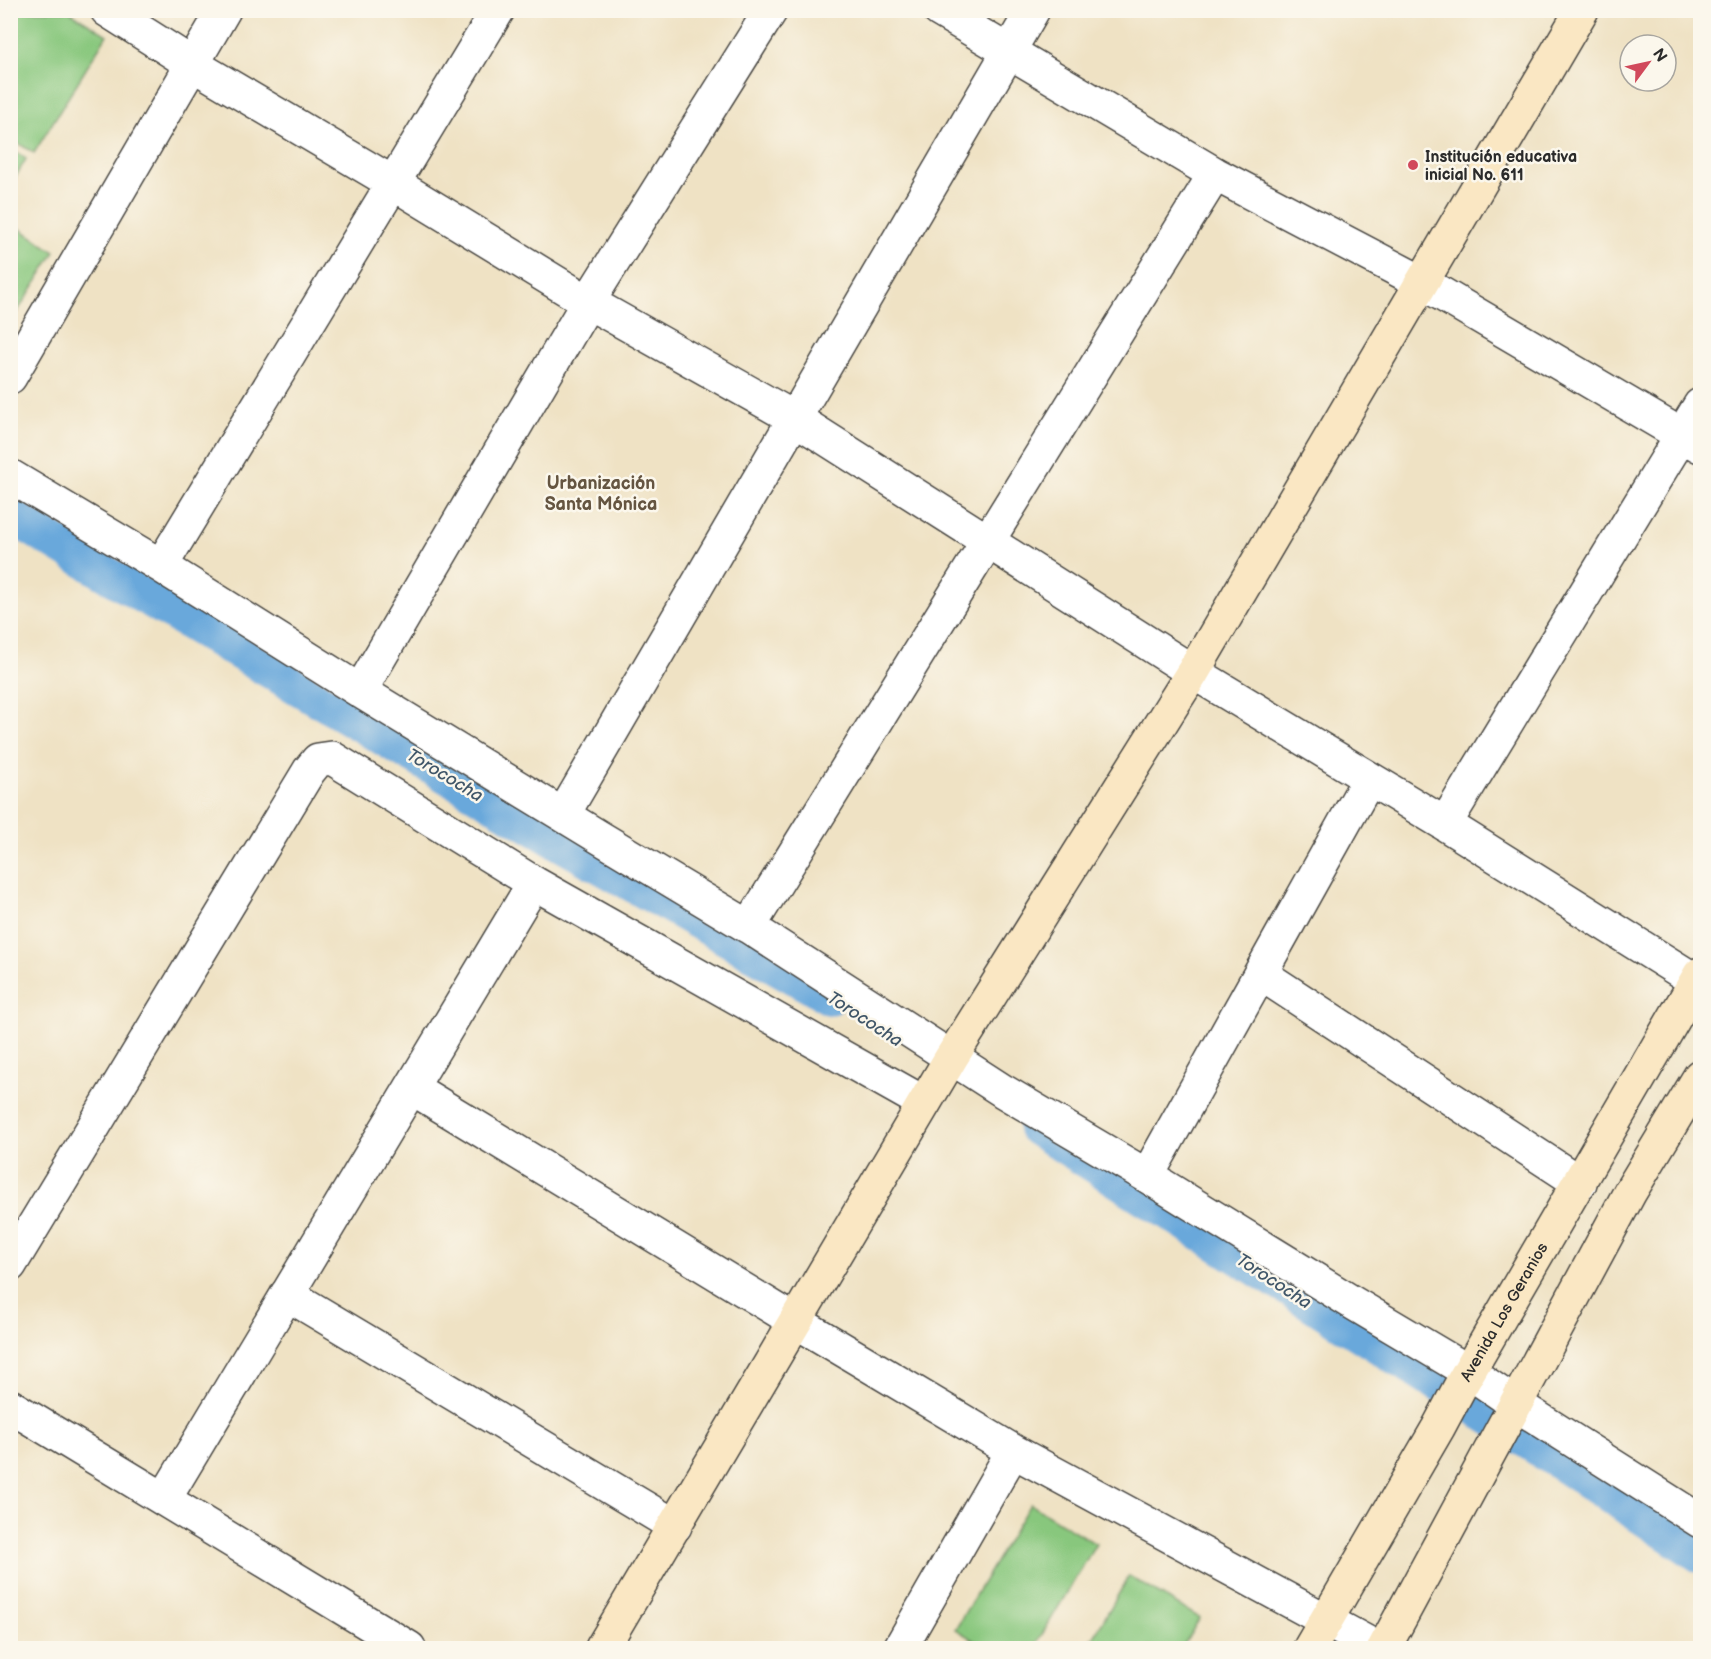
<svg xmlns="http://www.w3.org/2000/svg" width="1711" height="1659" font-family="'Balsamiq Sans',sans-serif">
<style>
.green{fill:#88c77d;stroke:#5a7954;stroke-width:1.5}
.lines{fill:none;stroke-linecap:round;stroke-linejoin:round}
.canal{stroke:#69a8db;stroke-width:36}
.street-casing{stroke:#484642;stroke-width:36}
.secondary-casing{stroke:#484642;stroke-width:36}
.street{stroke:#fff;stroke-width:33}
.secondary{stroke:#fae7c3;stroke-width:33}
.poi-dot{fill:#d1495b;stroke:#fbf7ec;stroke-width:2}
.labels{text-anchor:middle;stroke-width:5;stroke-linejoin:round;paint-order:stroke}
.poi-label{font-size:16px;font-weight:bold;fill:#2b2b2b;stroke:#fbf7ec;text-anchor:start}
.street-label{font-size:16px;fill:#2b2b2b;stroke:#fbf7ec}
.neighbourhood-label{font-size:18px;font-weight:bold;fill:#655541;stroke:#fbf7ec}
.water-label{font-size:18px;font-style:italic;fill:#415769;stroke:#fbf7ec}
</style>
<rect width="100%" height="100%" fill="#fbf7ec"/>
<filter id="ink" filterUnits="userSpaceOnUse"><feTurbulence type="fractalNoise" baseFrequency=".0167" numOctaves="2"/><feDisplacementMap in="SourceGraphic" scale="12" xChannelSelector="R" yChannelSelector="G"/><feConvolveMatrix kernelMatrix="1 2 1 2 8 2 1 2 1" color-interpolation-filters="sRGB"/></filter>
<filter id="wash" filterUnits="userSpaceOnUse"><feTurbulence type="fractalNoise" baseFrequency=".008" numOctaves="4" result="noise"/><feDisplacementMap in="SourceGraphic" scale="24" xChannelSelector="R" yChannelSelector="G"/><feGaussianBlur stdDeviation="1.35" result="paint"/><feColorMatrix in="noise" values="0 0 0 0 0 0 0 0 0 0 0 0 0 0 0 0 0 1.4 0 .05"/><feComposite in="paint" operator="in"/></filter>
<g filter="url(#wash)">
<rect width="100%" height="100%" fill="#efe2c4"/>
<!-- green -->
<path class="green" d="M10,11H69L107,35L34,153L11,139Z
M11,149L26,159L11,185Z
M11,223L55,252L11,322Z
M1030,1504L1096,1544L1034,1648H987L955,1629Z
M1129,1576L1200,1618L1182,1648H1087Z"/>
<g class="lines">
<!-- canal -->
<path class="canal" d="M10,515L134,590L562,844L830,997
M1036,1128L1500,1423L1700,1555"/>
</g>
</g>
<g filter="url(#ink)">
<g class="lines">
<defs>
<path id="street" d="M107,10L192,64L393,183L588,302L794,418L1193,672L1445,824L1696,981
M939,10L1215,174L1423,283L1700,446
M10,377L224,10
M10,476L161,566L360,691L599,837L749,927L1003,1091L1147,1176L1353,1303L1469,1372L1517,1405L1700,1521
M161,566L498,10
M360,691L588,302L771,10
M563,815L1033,10
M1445,824L1700,405
M749,927L1215,174
M1261,974L1580,1183
M412,1088L795,1321L1013,1451L1377,1648
M1147,1176L1369,779
M10,1265L309,771L318,760L332,758L534,883L924,1103
M287,1294L675,1526
M10,1406L409,1648
M165,1498L534,883
M900,1648L1013,1451"/>
<g id="secondary">
<path d="M602,1648L951,1058L1193,672L1582,10"/>
<path id="s1" d="M1310,1648L1438,1428L1462,1383L1700,974"/>
<path d="M1384,1648L1630,1192L1700,1076"/>
</g>
</defs>
<!-- street casing -->
<use href="#street" class="street-casing"/>
<!-- secondary casing -->
<use href="#secondary" class="secondary-casing"/>
<!-- street -->
<use href="#street" class="street"/>
<!-- secondary -->
<use href="#secondary" class="secondary"/>
</g>
</g>
<!-- markers -->
<circle class="poi-dot" cx="1413" cy="165" r="6"/>
<g class="labels">
<!-- poi labels -->
<g class="poi-label">
<text x="1425" y="162">Institución educativa<tspan x="1425" dy="18">inicial No. 611</tspan></text>
</g>
<!-- street labels -->
<g class="street-label">
<text dy="6" stroke="none"><textPath href="#s1" startOffset="388">Avenida Los Geranios</textPath></text>
</g>
<!-- neighbourhood labels -->
<g class="neighbourhood-label">
<text x="601" y="489">Urbanización<tspan x="601" dy="21">Santa Mónica</tspan></text>
</g>
<!-- water labels -->
<g class="water-label">
<text transform="translate(445 775) rotate(31)" y="6">Torococha</text>
<text transform="translate(865 1019) rotate(33)" y="6">Torococha</text>
<text transform="translate(1274 1281) rotate(33)" y="6">Torococha</text>
</g>
</g>
<!-- margin -->
<rect width="1711" height="1659" fill="none" stroke="#fbf7ec" stroke-width="36"/>
<!-- north arrow -->
<g transform="translate(1648 63) rotate(57)"><circle r="28" fill="#fbf7ec" stroke="#a8a59f" stroke-width="1.5"/>
<path d="M0-4.5L10 22L0 15L-10 22Z" fill="#d1495b"/>
<text y="-9" font-size="16" font-weight="bold" text-anchor="middle" fill="#2b2b2b">N</text>
</g>
</svg>
